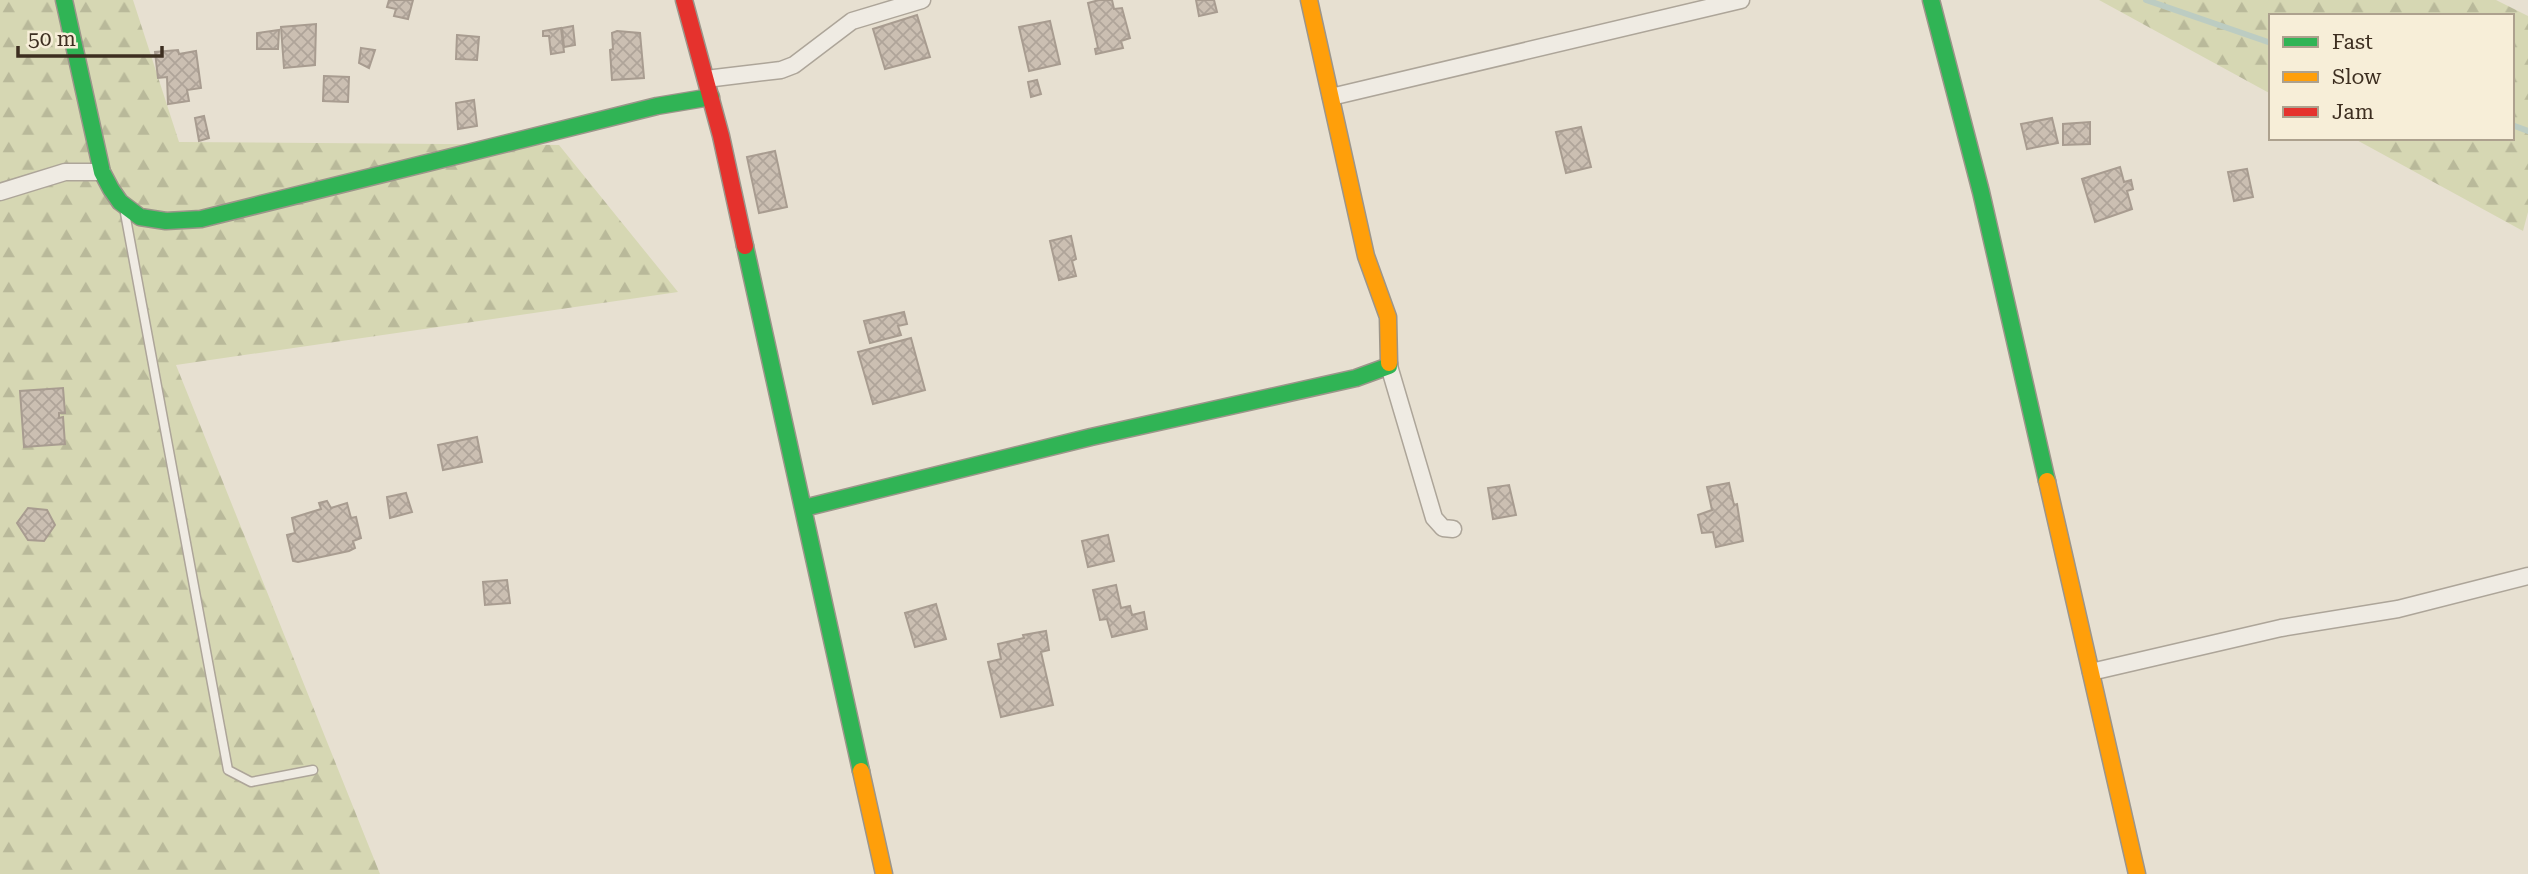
<svg xmlns="http://www.w3.org/2000/svg" width="2528" height="874" font-family="'Roboto Serif',serif">
<style>
.forest{fill:url(#forest-firs)}
.lines{fill:none;stroke-linecap:round;stroke-linejoin:round}
.stream{stroke:#bcccc2;stroke-width:6}
.building{fill:url(#building-cross-hatch);stroke:#a89c90;stroke-width:2}
.lane-casing{stroke:#ada599;stroke-width:11}
.street-casing{stroke:#ada599;stroke-width:19}
.fast-casing{stroke:#9c958a;stroke-width:19}
.slow-casing{stroke:#9c958a;stroke-width:19}
.jam-casing{stroke:#9c958a;stroke-width:19}
.lane{stroke:#efebe3;stroke-width:8}
.street{stroke:#efebe3;stroke-width:16}
.fast{stroke:#30b455;stroke-width:16}
.slow{stroke:#ff9f0a;stroke-width:16}
.jam{stroke:#e5322d;stroke-width:16}
</style>
<defs>
<pattern id="forest-firs" width="22" height="20" patternUnits="userSpaceOnUse" patternTransform="scale(1.75)"><rect width="22" height="20" fill="#d6d7b3"/><path d="M5 1l3.5 6h-7zM16 11l3.5 6h-7z" fill="#b9b99a"/></pattern>
<pattern id="building-cross-hatch" width="8" height="8" patternUnits="userSpaceOnUse" patternTransform="scale(1.75)"><rect width="8" height="8" fill="#cbbfb2"/><path d="M0 0l8 8M0 8l8-8" fill="none" stroke="#afa499"/></pattern>
</defs>
<rect width="100%" height="100%" fill="#e7e0d1"/>
<!-- forest -->
<path class="forest" d="M0,0H133L179,142L559,145L678,292L176,365L380,874H0Z
M2099,0H2496L2528,16V212L2523,231L2353,138H2512V16H2271V94Z"/>
<g class="lines">
<!-- stream -->
<path class="stream" d="M2146,0L2271,43
M2512,125L2528,131"/>
</g>
<!-- building -->
<path class="building" d="M389,0H413L408,19L394,16L396,9L387,7Z
M1099,0H1112L1114,9L1122,8L1130,38L1121,41L1123,48L1096,54L1095,49L1098,48L1088,3Z
M1196,0H1214L1217,12L1199,16Z
M917,15L930,57L885,69L873,29Z
M1050,21L1060,64L1029,71L1019,27Z
M316,24L315,65L284,68L281,27Z
M573,26L575,45L564,47L562,28Z
M561,28L564,52L551,54L549,36H543V31Z
M279,30L278,49H257V33Z
M617,31L640,33L644,78L612,80L610,50L613,49L612,33Z
M457,35L479,37L477,60L456,59Z
M361,48L375,50L369,68L359,63Z
M178,50L179,54L196,51L201,88L187,90L189,101L168,104L167,77L158,78L155,52Z
M324,76L349,77L348,102L323,101Z
M1037,80L1041,94L1031,97L1028,82Z
M474,100L477,126L458,129L456,103Z
M204,116L209,138L199,141L195,118Z
M2052,118L2058,143L2027,149L2021,124Z
M2090,122V144L2063,145V124Z
M1581,127L1591,167L1566,173L1556,132Z
M775,151L787,207L759,213L747,157Z
M2120,167L2124,182L2131,180L2133,189L2127,191L2132,209L2095,222L2082,179Z
M2247,169L2253,197L2234,201L2228,172Z
M1071,236L1076,259L1072,261L1076,276L1059,280L1050,241Z
M904,312L907,324L898,326L901,335L870,343L864,321Z
M911,338L925,390L873,404L858,352Z
M63,388L65,413H59V418L63,417L65,444L24,447L20,391Z
M477,437L482,462L443,470L438,445Z
M1729,483L1734,505L1737,504L1743,541L1716,547L1713,532L1702,533L1698,515L1712,510L1707,487Z
M1509,485L1516,515L1493,519L1488,488Z
M406,493L412,512L390,518L387,497Z
M327,501L331,508L347,503L351,518L356,517L361,538L353,541L355,548L349,551L298,562L293,561L287,535L295,533L292,518L321,509L319,503Z
M28,508L47,510L55,525L44,541L28,540L17,523Z
M1108,535L1114,561L1088,567L1082,541Z
M507,580L510,603L485,605L483,582Z
M1116,585L1121,608L1130,606L1132,615L1144,612L1147,629L1112,637L1107,619L1100,620L1093,590Z
M936,604L946,639L915,647L905,613Z
M1046,631L1049,650L1041,652L1053,705L1001,717L988,662L1001,659L998,644L1024,638L1023,635Z"/>
<g class="lines">
<defs>
<path id="lane" d="M125,213L228,770L251,782L313,770"/>
<path id="street" d="M706,79L781,70L794,65L852,21L922,0
M1331,97L1741,0
M0,192L65,172H102
M1389,366L1434,518L1443,528L1453,529
M2091,672L2281,628L2398,609L2528,576"/>
<path id="fast" d="M64,0L102,172L111,189L120,202L140,217L166,221L201,219L657,106L711,97
M1931,0L1981,192L2047,481
M745,246L861,771
M804,508L1091,437L1356,378L1389,366V363"/>
<path id="slow" d="M1309,0L1366,256L1388,317L1389,363
M2047,481L2137,874
M861,771L884,874"/>
<path id="jam" d="M684,0L721,136L745,246"/>
</defs>
<!-- lane casing -->
<use href="#lane" class="lane-casing"/>
<!-- street casing -->
<use href="#street" class="street-casing"/>
<!-- fast casing -->
<use href="#fast" class="fast-casing"/>
<!-- slow casing -->
<use href="#slow" class="slow-casing"/>
<!-- jam casing -->
<use href="#jam" class="jam-casing"/>
<!-- lane -->
<use href="#lane" class="lane"/>
<!-- street -->
<use href="#street" class="street"/>
<!-- fast -->
<use href="#fast" class="fast"/>
<!-- slow -->
<use href="#slow" class="slow"/>
<!-- jam -->
<use href="#jam" class="jam"/>
</g>
<!-- legend -->
<rect x="2269" y="14" width="245" height="126" fill="#f7eed8" stroke="#ada18e" stroke-width="2"/>
<rect x="2283" y="37" width="35" height="10" fill="#30b455" stroke="#ada18e" stroke-width="2"/>
<text x="2332" y="49" font-size="21" fill="#3d2e20">Fast</text>
<rect x="2283" y="72" width="35" height="10" fill="#ff9f0a" stroke="#ada18e" stroke-width="2"/>
<text x="2332" y="84" font-size="21" fill="#3d2e20">Slow</text>
<rect x="2283" y="107" width="35" height="10" fill="#e5322d" stroke="#ada18e" stroke-width="2"/>
<text x="2332" y="119" font-size="21" fill="#3d2e20">Jam</text>
<!-- scale -->
<path d="M18 46v10h144v-10" fill="none" stroke="#3d2e20" stroke-width="3.5"/>
<text x="28" y="46" font-size="21" fill="#3d2e20" stroke="#f7eed8" stroke-width="5" paint-order="stroke">50 m</text>
</svg>
